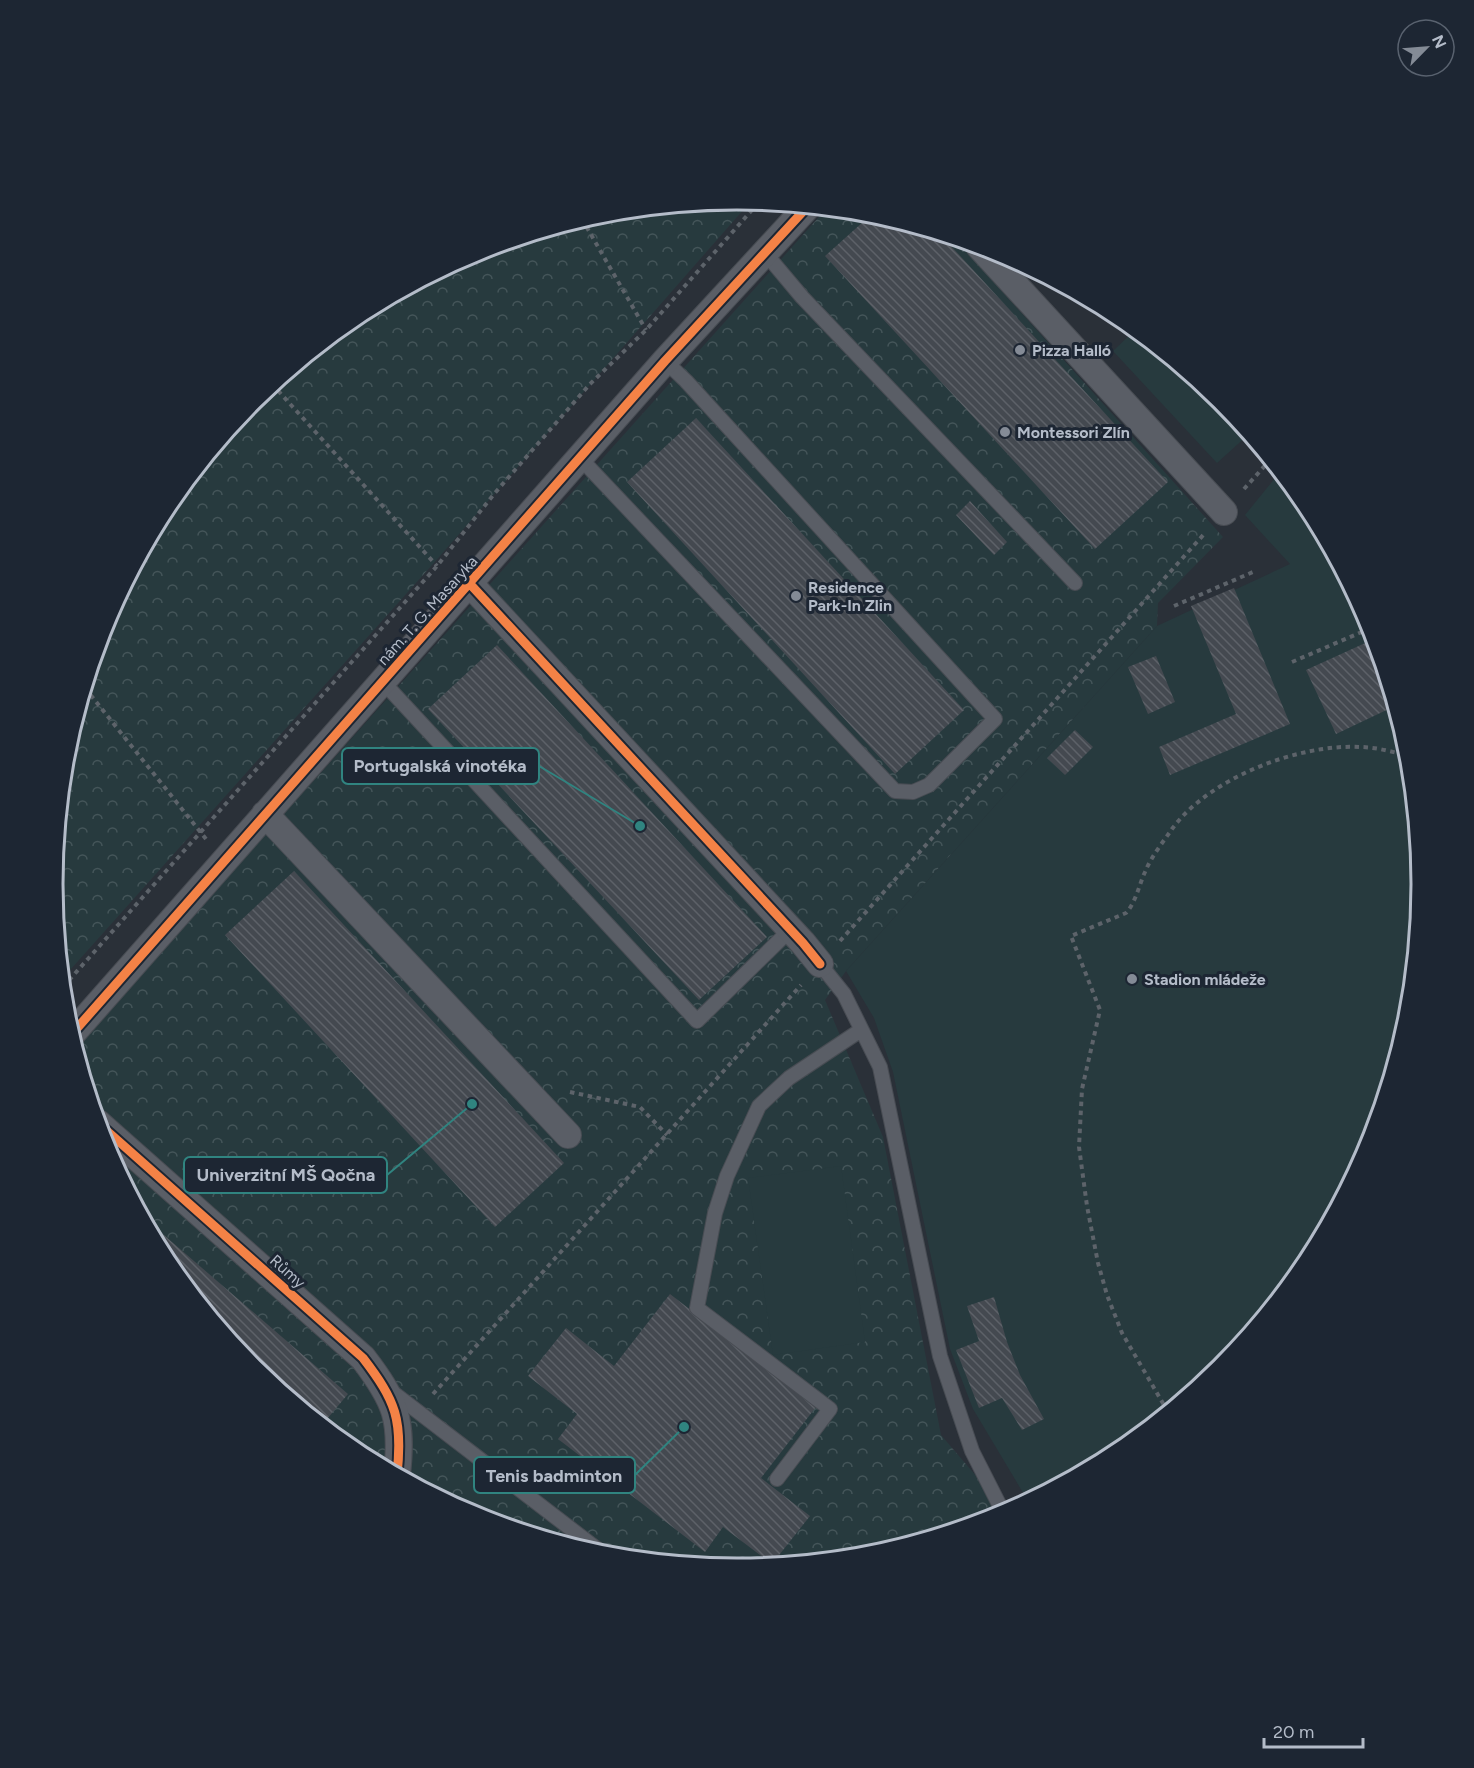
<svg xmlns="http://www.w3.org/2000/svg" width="1474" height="1768" font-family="Figtree,sans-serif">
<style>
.forest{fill:url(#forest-crowns)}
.pitch{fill:#273a3e}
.building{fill:url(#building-back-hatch)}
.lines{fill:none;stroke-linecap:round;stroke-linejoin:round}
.service-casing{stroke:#484c53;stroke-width:16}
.minor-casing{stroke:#484c53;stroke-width:28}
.path{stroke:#5d636a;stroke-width:4;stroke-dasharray:4.5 4.5;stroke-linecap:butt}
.service{stroke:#5a5e66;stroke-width:14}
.minor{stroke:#5a5e66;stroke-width:26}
.cycleway-casing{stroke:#1d2633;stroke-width:13}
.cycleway{stroke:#f48246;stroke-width:9}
.poi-dot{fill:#848b96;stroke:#1d2633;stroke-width:2}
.labels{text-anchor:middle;stroke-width:6;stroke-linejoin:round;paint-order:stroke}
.poi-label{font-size:16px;font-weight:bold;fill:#b4bcc9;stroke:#1d2633;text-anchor:start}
.street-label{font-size:16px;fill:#b4bcc9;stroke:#1d2633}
.rim{fill:none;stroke:#b4bcc9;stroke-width:3}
.leader{fill:none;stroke:#308480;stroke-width:2}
.callout-dot{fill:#308480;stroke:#1d2633;stroke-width:2}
.callout{fill:#1d2633;stroke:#308480;stroke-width:2}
.callout-label{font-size:18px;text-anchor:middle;font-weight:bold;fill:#b4bcc9}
</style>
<defs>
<pattern id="forest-crowns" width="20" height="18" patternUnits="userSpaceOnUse" patternTransform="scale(1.5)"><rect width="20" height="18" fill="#273a3e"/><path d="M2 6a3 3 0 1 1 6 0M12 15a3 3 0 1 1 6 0" fill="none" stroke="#445559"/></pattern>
<pattern id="building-back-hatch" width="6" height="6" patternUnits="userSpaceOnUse" patternTransform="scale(1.5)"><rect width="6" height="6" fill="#444950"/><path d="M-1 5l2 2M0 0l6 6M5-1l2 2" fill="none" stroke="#5d6168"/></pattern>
</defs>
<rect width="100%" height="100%" fill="#2a3038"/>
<!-- forest -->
<path class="forest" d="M737,200L751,201L432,565L62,979L53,884L66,750L105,622L168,503L253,400L357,315L475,251L604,213Z
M827,208L871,213L954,238L1223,537L1158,603L1157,626L846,971L825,1000L883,1137L941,1435L1007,1512L999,1517L870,1555L737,1568L603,1555L475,1516L356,1453L253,1368L168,1264L104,1146L75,1047Z"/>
<!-- pitch -->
<path class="pitch" d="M1135,330L1221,400L1249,434L1217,463L1113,351Z
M1280,472L1306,504L1370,622L1408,751L1421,884L1408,1018L1369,1146L1306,1265L1221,1368L1117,1453L1028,1501L973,1409L950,1349L893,1072L874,1018L846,971L1157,626L1290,564L1245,515Z
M841,1166L865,1342L773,1355L748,1178Z"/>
<!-- building -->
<path class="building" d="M873,213L940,234L1168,482L1095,549L825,256Z
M696,418L964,710L895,774L627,482Z
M970,501L1007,542L994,555L956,515Z
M1234,588L1290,724L1170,775L1159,747L1236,714L1191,606Z
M1374,639L1395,706L1336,734L1306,670Z
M497,645L767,937L699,1000L428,709Z
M1156,656L1175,702L1148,714L1128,667Z
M1075,730L1093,747L1065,775L1047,758Z
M294,871L564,1163L495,1227L225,935Z
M143,1217L348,1394L322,1425L253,1368L168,1264Z
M670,1294L816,1407L761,1478L810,1516L772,1564L723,1527L705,1552L558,1439L577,1414L528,1376L566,1328L614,1366Z
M994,1297L1007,1342L1020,1375L1044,1419L1022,1430L1002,1398L979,1408L956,1350L979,1341L967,1306Z"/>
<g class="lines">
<defs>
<path id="service" d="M765,253L802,297L1075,583
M580,458L895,791L913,792L929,785L995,719L686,381L665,361
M383,682L697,1021L791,929
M820,964L844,994L880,1067L940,1356L972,1451L1004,1514
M391,1391L605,1555
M777,1479L830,1409L697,1308L715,1213L727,1176L759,1106L789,1078L861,1030"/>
<path id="minor" d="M979,246L1224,512
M470,584L803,943L820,964
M265,814L568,1135
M71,1035L665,361L808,206
M98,1123L363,1358C396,1401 403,1420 397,1475"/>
</defs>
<!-- service casing -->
<use href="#service" class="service-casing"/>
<!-- minor casing -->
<use href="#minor" class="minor-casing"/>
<!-- path -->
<path class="path" d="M582,219L646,330
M272,384L437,566
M1244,489L1270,460
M1174,606L1253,572
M1292,662L1371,628
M85,688L206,839
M840,941L1205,533
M63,987L437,566L494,494L590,384L646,330L759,202
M570,1092L640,1107L667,1135
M433,1394L801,985
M1168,1412L1122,1333L1107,1295L1098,1263L1087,1206L1079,1147L1082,1089L1100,1010L1071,936L1126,913C1136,902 1139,885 1145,872C1151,857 1163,842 1172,829C1209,778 1298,744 1359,747C1376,747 1393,752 1409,756"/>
<!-- service -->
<use href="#service" class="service"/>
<!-- minor -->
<use href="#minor" class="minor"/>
<defs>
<path id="cycleway" d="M470,584L803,943L820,964
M71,1035L665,361L808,206
M98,1123L363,1358C396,1401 403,1420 397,1475"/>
</defs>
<!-- cycleway casing -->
<use href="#cycleway" class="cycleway-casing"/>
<!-- cycleway -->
<use href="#cycleway" class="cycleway"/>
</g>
<!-- markers -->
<g class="poi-dot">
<circle cx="1020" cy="350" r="6"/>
<circle cx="1005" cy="432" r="6"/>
<circle cx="796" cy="596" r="6"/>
<circle cx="1132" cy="979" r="6"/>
</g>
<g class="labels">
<!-- poi labels -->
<g class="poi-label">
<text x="1032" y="356">Pizza Halló</text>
<text x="1017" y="438">Montessori Zlín</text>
<text x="808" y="593">Residence<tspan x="808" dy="18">Park-In Zlin</tspan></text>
<text x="1144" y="985">Stadion mládeže</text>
</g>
<!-- street labels -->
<g class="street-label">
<text transform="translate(427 610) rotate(-48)" y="6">nám. T. G. Masaryka</text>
<text transform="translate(288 1271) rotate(42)" y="6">Růmy</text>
</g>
</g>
<!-- crop -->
<path d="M0 0H1474V1768H0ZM63 884a674 674 0 1 1 1348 0a674 674 0 1 1-1348 0Z" fill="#1d2633" fill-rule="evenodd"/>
<path class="rim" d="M63 884a674 674 0 1 1 1348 0a674 674 0 1 1-1348 0Z"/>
<!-- callouts -->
<path class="leader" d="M640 826L539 766M472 1104L387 1175M684 1427L635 1475"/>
<g class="callout-dot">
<circle cx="640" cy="826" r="6"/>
<circle cx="472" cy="1104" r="6"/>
<circle cx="684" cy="1427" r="6"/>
</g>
<g class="callout">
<rect x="342" y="748" width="197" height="36" rx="6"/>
<rect x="184" y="1157" width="203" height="36" rx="6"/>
<rect x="474" y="1457" width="161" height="36" rx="6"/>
</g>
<g class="callout-label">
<text x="440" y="772">Portugalská vinotéka</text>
<text x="286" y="1181">Univerzitní MŠ Qočna</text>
<text x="554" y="1482">Tenis badminton</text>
</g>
<!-- north arrow -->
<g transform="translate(1426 48) rotate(65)"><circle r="28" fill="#1d2633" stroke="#59626f" stroke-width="1.5"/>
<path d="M0-4.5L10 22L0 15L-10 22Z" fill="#848b96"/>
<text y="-9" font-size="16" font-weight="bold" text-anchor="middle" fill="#b4bcc9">N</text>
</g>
<!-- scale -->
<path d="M1264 1738v9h99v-9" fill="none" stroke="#b4bcc9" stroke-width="3"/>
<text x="1273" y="1738" font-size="18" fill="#b4bcc9" stroke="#1d2633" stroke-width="4.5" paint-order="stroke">20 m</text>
</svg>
